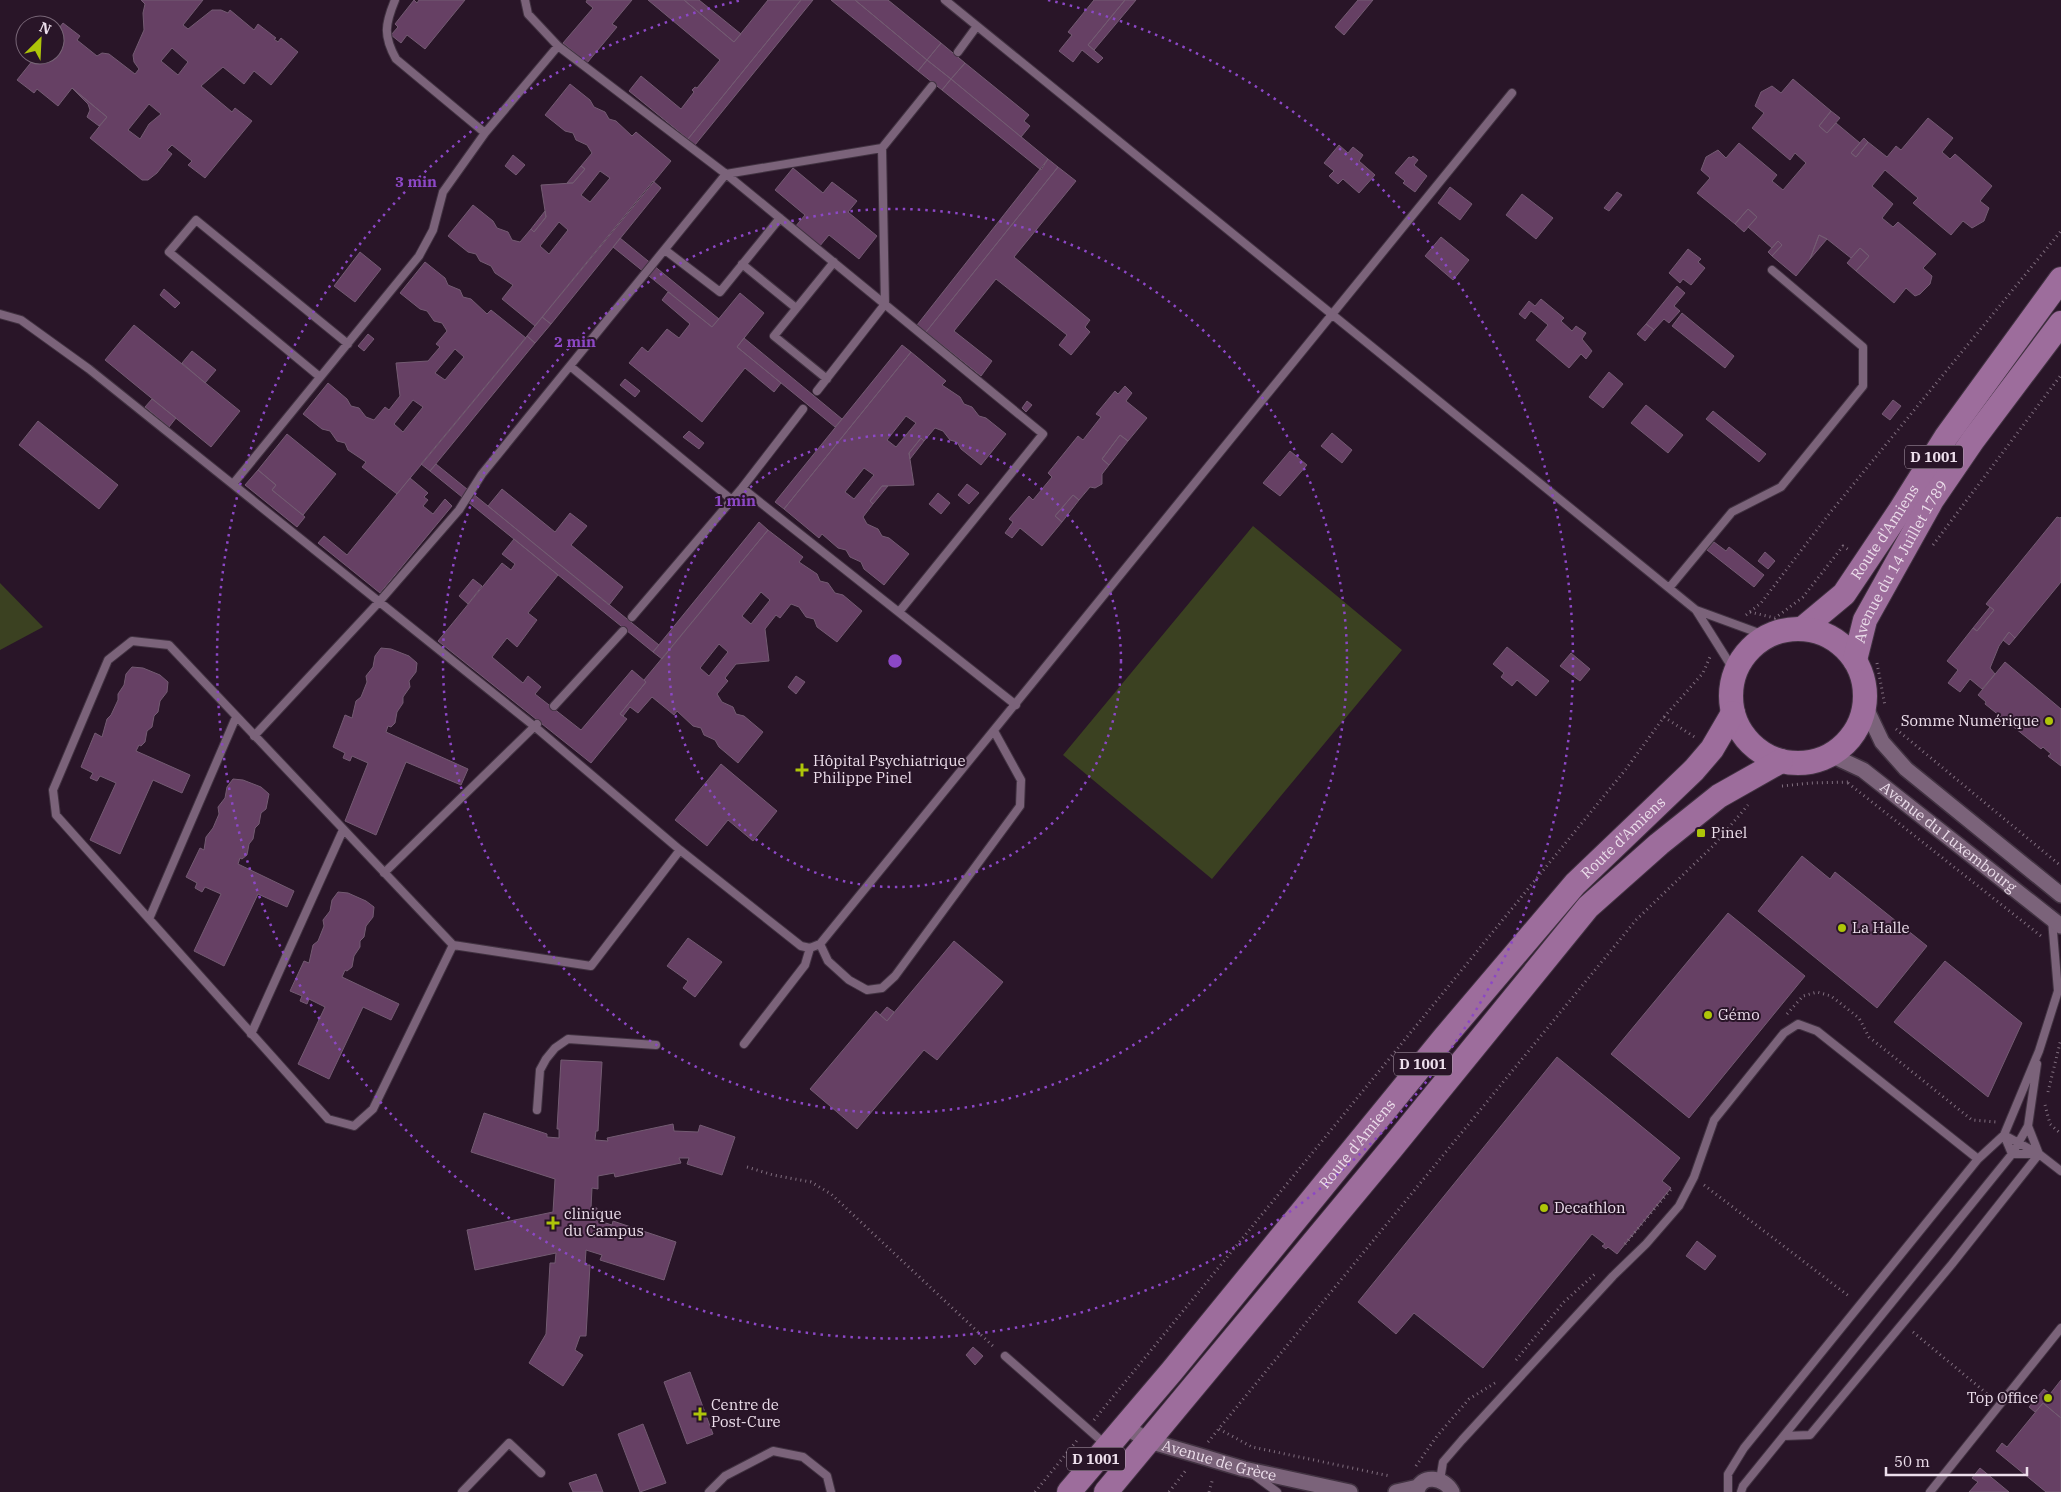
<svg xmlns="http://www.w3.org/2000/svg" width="2061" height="1492" font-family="'IBM Plex Serif',serif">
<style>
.green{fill:#3b4121}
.building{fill:#664064;stroke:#735b72;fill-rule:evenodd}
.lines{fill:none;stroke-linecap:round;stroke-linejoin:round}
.service-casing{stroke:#413241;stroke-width:10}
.minor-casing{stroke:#413241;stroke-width:18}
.primary-casing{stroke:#413241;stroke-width:26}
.path{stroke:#806f7f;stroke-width:3;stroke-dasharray:1 4;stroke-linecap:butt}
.service{stroke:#7b637a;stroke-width:8}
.minor{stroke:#7b637a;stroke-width:15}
.primary{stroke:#9d6d9c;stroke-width:24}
.ring{fill:none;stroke:#8c47c6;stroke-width:2.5;stroke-dasharray:2.5 5}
.poi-dot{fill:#aec509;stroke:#291528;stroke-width:2}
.labels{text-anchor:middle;stroke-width:4;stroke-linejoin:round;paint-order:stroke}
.shield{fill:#291528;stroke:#b2a2b0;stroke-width:1}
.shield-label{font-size:14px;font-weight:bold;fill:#ecdeeb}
.street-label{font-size:15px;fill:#ecdeeb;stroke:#291528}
.poi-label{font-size:15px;fill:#ecdeeb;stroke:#291528;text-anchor:start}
.centre{fill:#8c47c6;stroke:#291528;stroke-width:2.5}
.ring-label{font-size:15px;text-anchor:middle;font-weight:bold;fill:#8c47c6;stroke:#291528;stroke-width:4;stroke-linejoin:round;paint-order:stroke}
</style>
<rect width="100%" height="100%" fill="#291528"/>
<!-- green -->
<path class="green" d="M1253,526L1402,650L1212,879L1063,755Z
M0,583L43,627L0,650Z"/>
<!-- building -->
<path class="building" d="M141,0H203L183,25L188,29L212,10H221L228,13L230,10L254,30L258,24L276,38L274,39L278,42L281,38L298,52L271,85L254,71L244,84L223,67L201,86L232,112L235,108L252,121L205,178L188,165L192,161L172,145L167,150L172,154L157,173L148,180H142L90,138L107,117L72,88L58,106L37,89L34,93L17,80L37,55H55V33L63,23L80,36L77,40L97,56L102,53L109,54L135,74L139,69L134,62L133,55L144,30L143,13L145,4ZM172,48L188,62L178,75L161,61ZM149,104L161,114L149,124L140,139L128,130Z
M414,0L417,3L419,0H465L425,49L407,35L401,43L391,35L398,27L395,24Z
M587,0H632L612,24L617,27L587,63L563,43L593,8L586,2Z
M648,0H684L734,42L768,0H801L688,139L629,91L641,76L681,109L694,92L692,90L695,87L697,88L720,60Z
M684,0H699L741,34L734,42Z
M801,0H813L695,145L688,139Z
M831,0H855L927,60L918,71Z
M855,0H888L941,43L927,60Z
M1094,0H1125L1088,45L1103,58L1098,63L1082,50L1073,62L1059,51L1072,35L1068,32Z
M1125,0H1136L1094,50L1088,45Z
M1358,0H1373L1344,35L1335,27Z
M941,43L965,63L951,79L927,60Z
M927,60L951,79L942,90L918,71Z
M965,63L1029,115L1024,121L1030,126L1021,137L951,79Z
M951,79L1048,159L1041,170L942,90Z
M1793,79L1831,111L1819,126L1827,133L1836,123L1860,143L1851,153L1856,157L1868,142L1887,157L1896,146L1901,150L1928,118L1953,138L1942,152L1950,159L1955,154L1992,186L1980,201L1989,208L1984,221L1972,228L1963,221L1951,235L1913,203L1918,198L1885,170L1872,186L1893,204L1882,218L1893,227L1898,222L1936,254L1923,268L1932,276L1930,284L1920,294L1915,296L1906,288L1894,303L1856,271L1869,256L1860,248L1851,258L1827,239L1819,235L1810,259L1796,276L1772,256L1782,245L1778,241L1772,248L1748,227L1757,217L1748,209L1735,224L1697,193L1710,178L1701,170L1706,157L1718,150L1726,158L1739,143L1777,175L1772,181L1783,190L1806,163L1795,153L1790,160L1752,128L1764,113L1755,106L1761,92L1772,86L1781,93Z
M570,84L590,100L594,107L605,112L609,119L616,121L632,136L636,132L671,161L535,326L502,299L513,285L495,273L491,266L480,261L476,254L468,252L448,236L473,205L493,221L497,228L508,232L512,240L520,242L531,229L534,232L546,217L541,185L573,183L585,169L581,166L592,153L587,145L576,140L573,133L565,131L545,115ZM600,171L610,178L590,202L581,195ZM559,222L568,230L549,254L540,246Z
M72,88L107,117L99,126L87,117L90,110L88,104Z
M1831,111L1840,118L1827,133L1819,126Z
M1864,138L1868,142L1856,157L1851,153Z
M1339,145L1348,153L1353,147L1363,155L1359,161L1375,175L1359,193L1343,179L1338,184L1329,176L1334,171L1324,163Z
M513,155L525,165L516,175L505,166Z
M1413,156L1418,160L1414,165L1427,176L1415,192L1403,183L1405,181L1395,173L1409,157L1411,158Z
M1048,159L1058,167L926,332L917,325Z
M581,166L585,169L573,183H567Z
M1058,167L1076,181L1014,257L1090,320L1085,327L1090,332L1071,355L1059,345L1067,335L996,279L954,331L992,361L981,376L926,332Z
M793,168L823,193L832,182L857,201L848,212L877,236L859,259L829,235L819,247L795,227L805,215L775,190Z
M653,181L661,188L551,324L542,317Z
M1450,187L1472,204L1460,220L1438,203Z
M1617,192L1622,195L1609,211L1604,208Z
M1522,194L1553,218L1536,239L1506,215Z
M1748,209L1757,217L1744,232L1735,224Z
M545,211L546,217L534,232L531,229Z
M1819,235L1827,239L1810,259Z
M1441,237L1469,260L1453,280L1425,256Z
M620,238L719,319L712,327L613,247Z
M1778,241L1782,245L1772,256L1768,252Z
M1860,248L1869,256L1856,271L1847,263Z
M1688,249L1701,259L1698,262L1705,268L1691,285L1683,279L1680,283L1669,273Z
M360,252L381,269L355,302L334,286Z
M425,262L445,278L448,285L460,290L463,297L471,299L487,314L491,310L526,338L397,494L362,467L366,462L348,450L345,443L337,441L330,431L322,429L303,414L328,383L347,399L351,406L359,408L366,417L374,420L385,407L389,410L400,396L396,363L428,361L440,347L436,344L447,331L442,323L434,321L427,311L420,309L400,293ZM455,349L464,357L445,380L435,373ZM413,400L423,407L403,432L394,424Z
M1677,286L1685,293L1674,306L1680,311L1669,323L1664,319L1654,330L1646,324Z
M164,289L180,303L175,308L160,295Z
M668,292L712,327L740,293L764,313L737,347L781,383L774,392L745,368L702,422L629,363L642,347L648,352L667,329L679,338L690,324L662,300Z
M1541,299L1564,318L1561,321L1572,331L1576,326L1586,333L1582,339L1592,351L1586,359L1581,354L1569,368L1536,340L1548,325L1531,311L1525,319L1519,314L1529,301L1535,306Z
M1682,313L1734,356L1725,368L1672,326Z
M542,317L551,324L535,343L527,336Z
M1646,324L1654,330L1645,341L1637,334Z
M134,325L240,411L211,447L105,360Z
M368,334L374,339L364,351L358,346Z
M527,336L535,343L430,471L421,464Z
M744,338L842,419L835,427L737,347Z
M902,345L911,352L784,509L775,502Z
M192,351L216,370L205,383L182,363Z
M911,352L946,381L942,385L960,397L964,404L972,407L979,416L986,418L1006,434L981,465L961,449L957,442L950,440L943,431L935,428L924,441L921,438L909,453L914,485L882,486L870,501L873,504L863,517L867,524L878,529L882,536L889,538L909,554L884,585L864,569L861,562L850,557L846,550L838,548L822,534L819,538L784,509ZM906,416L916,423L896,447L887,440ZM864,468L874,475L854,499L845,492Z
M1609,372L1623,384L1603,408L1589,397Z
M625,379L640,391L635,397L620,385Z
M1125,386L1132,393L1126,401L1147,418L1128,441L1120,435L1102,459L1109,465L1102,474V484L1095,488L1090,487L1079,500L1073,495L1055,516L1062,522L1042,546L1020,528L1012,538L1005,533L1013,522L1009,519L1029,496L1033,500L1052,477L1048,473L1078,436L1083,440L1101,417L1096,414L1115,391L1118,394Z
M152,399L176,418L169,427L145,407Z
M1893,400L1901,406L1890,420L1882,414Z
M1027,401L1032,405L1026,412L1022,408Z
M1646,405L1683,435L1668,453L1631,423Z
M1713,411L1766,454L1759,462L1706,419Z
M38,421L118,485L99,509L19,445Z
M689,431L704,443L699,449L683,437Z
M1332,433L1352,450L1342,463L1321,446Z
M287,434L336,474L303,515L272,490L276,485L258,470Z
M1120,435L1128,441L1109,465L1102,459Z
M921,438L924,441L910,459L909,453Z
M1290,451L1307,465L1280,496L1263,483Z
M436,464L488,506L659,645L653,652L430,471Z
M258,470L276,485L272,490L305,517L297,527L245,485Z
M410,478L428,493L424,497L428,500L423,506L433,514L445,499L452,506L380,593L318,543L324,536L347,555Z
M967,484L979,493L969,504L958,495Z
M882,486H888L873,504L870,501Z
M502,489L555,532L570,513L587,526L571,545L623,587L609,605L488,506Z
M938,493L950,503L941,514L929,504Z
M1073,495L1079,500L1062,522L1055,516Z
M2057,517L2060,518L2061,517V582L2015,638L2009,632L1999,646L1990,668L1995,674L1982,689L1970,679L1960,692L1948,683L1958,670L1947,661L1973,628L1977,631L1994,610L1986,604Z
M759,522L768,530L662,659L653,652Z
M768,530L803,557L799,562L817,574L820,581L828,583L835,593L843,595L862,611L837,642L817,627L814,619L806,617L799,607L791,604L780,618L776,615L765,629L769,661L736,664L725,678L728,681L717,694L722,702L733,707L736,714L744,716L763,732L738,763L719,747L715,740L704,735L701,728L693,726L677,711L674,715L652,697L638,713L630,707L623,716L620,714L646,682L644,680ZM761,592L770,600L751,624L742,616ZM719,644L728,652L709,676L700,668Z
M514,539L558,575L528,613L537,620L517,647L507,638L492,657L523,683L528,676L541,687L535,694L581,730L632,670L646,682L620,714L627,719L591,763L438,641L502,563L511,570L515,564L502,554Z
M1714,542L1726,551L1729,547L1764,575L1754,587L1707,550Z
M1765,552L1775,561L1768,569L1758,561Z
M473,579L482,586L468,604L459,596Z
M1990,607L1994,610L1977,631L1973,628Z
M2009,632L2015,638L2009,645L2003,640Z
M1507,647L1549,681L1536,696L1517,680L1512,686L1501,677L1504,673L1493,664Z
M381,648L391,649L409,656L417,663L416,672L409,681L410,687L403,697V703L397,712L395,723L391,727L388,726L386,732L468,769L461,785L406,762L376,835L345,821L368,763L352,756L350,761L343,758L345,753L333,747L345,715L352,718L356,701L361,697L367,682L366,676L373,667L375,656Z
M1571,653L1590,669L1580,681L1560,666Z
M2005,662L2061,709V766L2048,756L2051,754L2043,747L2041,749L1985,704L1986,702L1978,695Z
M132,667L143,668L160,675L168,682L167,692L160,701L158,712L154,716L152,727L147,731L145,742L141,746L139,745L136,751L190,775L182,793L153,780L120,854L90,840L116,783L100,776L97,781L90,778L93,773L81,767L95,733L102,737L107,719L111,715L118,700V694L124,685L126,674Z
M796,676L805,682L796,694L788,687Z
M721,764L777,811L753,841L728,820L707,846L675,820Z
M233,779L243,780L261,787L269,794L266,809L261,813L259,824L255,828L253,839L249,844L247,855L242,859L240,858L238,864L294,891L287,907L258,894L224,966L194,951L221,894L205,887L202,892L195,888L197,883L186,877L200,848L204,850L206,837L213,828L219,814L218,807L225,798L227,787Z
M1802,856L1830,879L1835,872L1927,946L1877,1008L1758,911Z
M338,892L348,893L366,901L374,907L373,917L366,926L364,937L360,941V947L354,956L352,967L347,971L345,970L342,977L399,1004L391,1020L363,1007L329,1079L298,1064L325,1007L309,999L307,1004L300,1001L302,996L290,991L304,961L309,963L313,945L318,941L324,926L323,920L330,911L332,900Z
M1728,913L1805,976L1689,1118L1611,1054Z
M688,938L722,962L695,997L683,988L688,981L667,966Z
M954,941L1003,982L937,1060L924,1050L857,1129L810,1089L876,1011L887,1021Z
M1945,961L2022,1023L1988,1097L1894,1022Z
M887,1007L894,1012L887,1021L880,1015Z
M1557,1057L1680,1158L1662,1181L1671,1188L1617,1254L1608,1247L1606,1249L1602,1246L1605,1244L1592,1234L1483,1368L1414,1313L1396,1334L1358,1302Z
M561,1060L602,1062L598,1131H596L595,1140L608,1141L607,1138L673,1124L674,1131L698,1132L700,1125L735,1137L722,1175L687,1164L689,1158H679L681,1163L615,1177L614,1173L598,1176V1189L592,1188L591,1208H597L596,1220L612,1225L613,1221L676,1242L664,1280L600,1260L602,1255L586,1250L585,1265H590L586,1336H580L575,1350L583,1355L563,1386L529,1363L546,1334L550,1263H555L556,1253L475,1270L467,1230L553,1212L555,1179L471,1152L484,1113L547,1134V1137L559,1138V1129H557Z
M1697,1241L1716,1256L1705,1270L1686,1256Z
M973,1347L983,1356L975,1365L966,1355Z
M690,1372L713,1434L687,1444L664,1382Z
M2061,1380V1418L2043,1403L2035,1412L2029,1407L2044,1389L2050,1394Z
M2043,1403L2061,1418V1492H2046L1996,1451L2002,1443L2007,1447Z
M643,1424L666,1483L640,1492L618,1434Z
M1980,1468L2009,1492H1969L1978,1482L1972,1478Z
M596,1474L603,1492H573L569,1483Z"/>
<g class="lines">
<defs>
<path id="service" d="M395,0C385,24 383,36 396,59L485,133L558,46
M525,0L528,14L558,46L726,174L1043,434L899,612
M945,0L1696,610L1735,672
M958,52L977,26
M665,250L720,292L780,218
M742,264L796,308
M0,314L21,320L89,369L534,726L680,850L801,946L810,948L820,944L1512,93
M570,366L732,500
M320,377L169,252L196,220L348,344
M827,379L774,336L834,262
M817,391L885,304L882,148L932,86
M233,484L419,256L433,230L443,192L485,133
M742,488L1016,705
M1669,588L1732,512L1781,487L1863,386V347L1772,270
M1696,610L1767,636
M632,617L742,488L803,409
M554,706L623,631
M254,736L379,602L459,510L482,474L726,174L882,148
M384,873L537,724
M149,919L236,717
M820,944L828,961L849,980L867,990L882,988L895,976L1020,806L1021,780L994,731
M453,945L373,1109L354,1126L328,1119L56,815L53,790L108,660L132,641L169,645L453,945L591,966L680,850
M251,1034L343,830
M744,1044L805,965L810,948
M2037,1064L2028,1126L2039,1154
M537,1110L540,1070L546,1059L555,1048L568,1039L656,1045
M2012,1154L2028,1126
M2012,1154H2037
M1005,1356L1105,1444
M1784,1436L1810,1435L1952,1264L2039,1154
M1254,1475L1277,1492
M1440,1480L1443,1462L1462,1440L1613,1276L1646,1244L1679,1206L1694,1177L1714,1120L1784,1033L1798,1024L1817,1031L1978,1159
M462,1492L509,1443L541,1473
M709,1492L725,1476L773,1451L803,1457L827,1476L831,1492
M1728,1492V1474L1744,1448L1978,1159L2004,1135L2039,1154L2061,1171
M1741,1492L1743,1486L2012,1154L2004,1135L2039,1051L2058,991L2052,920
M1930,1492L2061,1328"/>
<g id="minor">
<path d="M1865,706L1882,742L1906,769L2061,895"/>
<path id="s1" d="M1831,755L1863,770L2061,926"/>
<path id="s2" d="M1124,1426L1149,1441L1197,1455L1244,1469L1350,1492"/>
<path d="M1396,1492L1418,1487"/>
<path d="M1417,1492C1420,1473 1445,1477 1452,1492"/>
</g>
<g id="primary">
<path id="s3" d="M1802,629L1844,594L1899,512L1946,437L2061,279"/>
<circle cx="1798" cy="696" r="67"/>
<path id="s4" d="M1855,660L1865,620L1932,500L1973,440L2061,323"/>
<path id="s5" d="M1069,1492L1172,1371L1444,1038L1575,884L1694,770L1712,749L1733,713"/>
<path d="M1106,1492L1391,1149L1588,907L1659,844L1719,796L1781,761"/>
</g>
</defs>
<!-- service casing -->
<use href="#service" class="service-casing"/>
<!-- minor casing -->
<use href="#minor" class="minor-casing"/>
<!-- primary casing -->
<use href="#primary" class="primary-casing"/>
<!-- path -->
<path class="path" d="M1933,545L2061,375
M1750,612L1775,618L1803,597L1843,546L1849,550
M1746,615L1761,603L1829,514L2061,231
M1877,663L1885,706
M1664,717L1696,738
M1896,729L2061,866
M1848,783L2041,936
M1782,786L1811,783L1848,782
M1787,1014L1803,996L1817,992L1831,996L1859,1018L1869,1037L1972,1120L1996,1122
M2048,1092L2061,1039
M2045,1105L2050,1124L2061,1134
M747,1167L773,1175L811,1182L831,1194L995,1348
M1704,1185L1850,1297
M1625,1244L1673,1187
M1913,1332L1991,1397
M1516,1360L1564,1302L1596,1273
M1094,1420L1626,769L1664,717L1703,673L1710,657
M1219,1429L1252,1447L1390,1476
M1208,1442L1636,920L1714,845L1748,805
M1416,1466L1437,1436L1469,1399L1495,1383
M1035,1492L1079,1438
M1169,1492L1187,1469
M1209,1492L1213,1478"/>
<!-- service -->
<use href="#service" class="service"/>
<!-- minor -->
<use href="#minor" class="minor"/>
<!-- primary -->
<use href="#primary" class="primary"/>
</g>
<!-- distance rings -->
<g class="ring">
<circle cx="895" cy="661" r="226"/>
<circle cx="895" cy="661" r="452"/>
<path d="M1048 0A678 678 0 1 1 742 0"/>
</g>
<!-- markers -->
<g class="poi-dot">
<circle cx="2049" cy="721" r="5"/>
<path d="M799.5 762.5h5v5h5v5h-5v5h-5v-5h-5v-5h5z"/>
<rect x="1696" y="828" width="10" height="10" rx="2.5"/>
<circle cx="1842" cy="928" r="5"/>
<circle cx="1708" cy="1015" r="5"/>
<circle cx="1544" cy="1208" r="5"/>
<path d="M550.5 1215.5h5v5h5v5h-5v5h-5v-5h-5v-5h5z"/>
<circle cx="2048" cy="1398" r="5"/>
<path d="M697.5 1406.5h5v5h5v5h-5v5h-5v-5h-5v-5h5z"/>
</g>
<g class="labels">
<!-- shield labels -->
<g class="shield">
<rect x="1905" y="445.5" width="58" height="23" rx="4"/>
<rect x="1394" y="1052.5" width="58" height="23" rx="4"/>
<rect x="1067" y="1447.5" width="58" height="23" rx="4"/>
</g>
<g class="shield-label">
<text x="1934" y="462">D 1001</text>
<text x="1423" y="1069">D 1001</text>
<text x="1096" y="1464">D 1001</text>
</g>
<!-- street labels -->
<g class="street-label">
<text dy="5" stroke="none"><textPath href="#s3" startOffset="129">Route d'Amiens</textPath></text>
<text dy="5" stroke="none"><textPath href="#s4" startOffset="109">Avenue du 14 Juillet 1789</textPath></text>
<text dy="5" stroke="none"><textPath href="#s1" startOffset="144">Avenue du Luxembourg</textPath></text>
<text dy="5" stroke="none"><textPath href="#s5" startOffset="858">Route d'Amiens</textPath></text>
<text dy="5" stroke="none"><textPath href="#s5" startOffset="452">Route d'Amiens</textPath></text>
<text dy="5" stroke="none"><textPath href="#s2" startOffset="102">Avenue de Grèce</textPath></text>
</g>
<!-- poi labels -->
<g class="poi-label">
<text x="2039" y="726" text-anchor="end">Somme Numérique</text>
<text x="813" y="766">Hôpital Psychiatrique<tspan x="813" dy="17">Philippe Pinel</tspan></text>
<text x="1711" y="838">Pinel</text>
<text x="1852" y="933">La Halle</text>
<text x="1718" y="1020">Gémo</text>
<text x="1554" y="1213">Decathlon</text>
<text x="564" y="1219">clinique<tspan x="564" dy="17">du Campus</tspan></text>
<text x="2038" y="1403" text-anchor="end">Top Office</text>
<text x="711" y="1410">Centre de<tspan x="711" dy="17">Post-Cure</tspan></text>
</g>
</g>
<circle cx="895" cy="661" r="8" class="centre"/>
<g class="ring-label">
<text x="416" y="187">3 min</text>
<text x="575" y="347">2 min</text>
<text x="735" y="506">1 min</text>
</g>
<!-- north arrow -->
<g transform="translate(40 40) rotate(24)"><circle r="24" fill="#291528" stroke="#776576"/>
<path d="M0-4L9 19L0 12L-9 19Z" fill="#aec509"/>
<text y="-8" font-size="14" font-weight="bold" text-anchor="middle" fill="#ecdeeb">N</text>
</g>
<!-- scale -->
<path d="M1886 1467v8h141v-8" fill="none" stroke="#ecdeeb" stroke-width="2.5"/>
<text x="1894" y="1467" font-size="15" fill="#ecdeeb" stroke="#291528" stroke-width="4" paint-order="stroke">50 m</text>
</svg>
